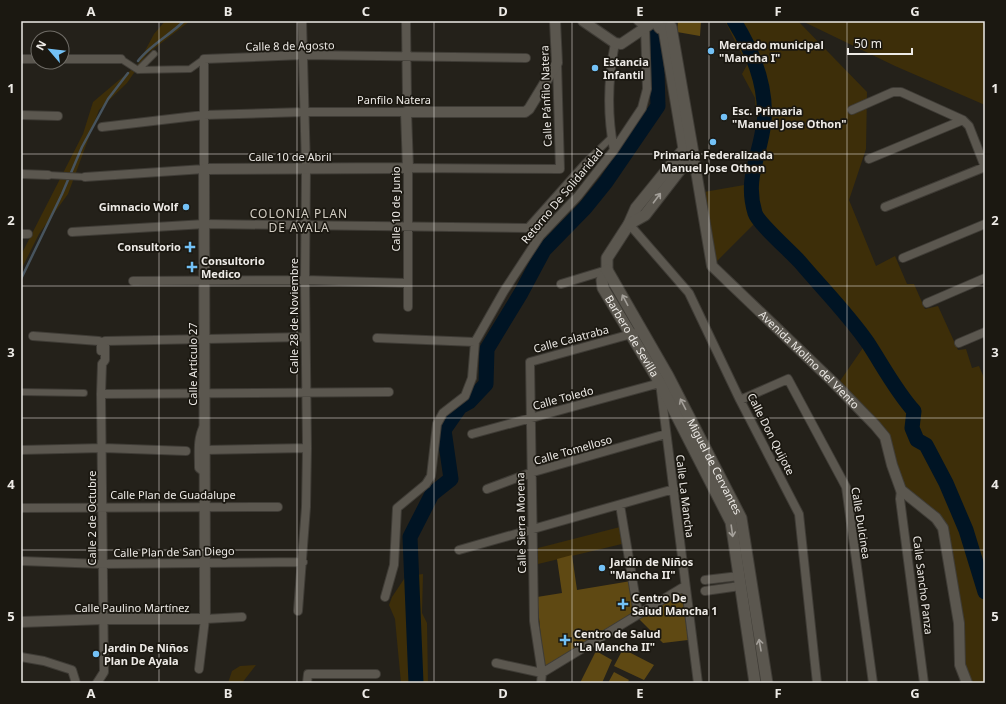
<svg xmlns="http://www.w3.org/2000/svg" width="1006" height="704" font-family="'Noto Sans',sans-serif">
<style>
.green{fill:#3d2e09}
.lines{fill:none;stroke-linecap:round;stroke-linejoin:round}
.stream{stroke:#47545e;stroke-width:2.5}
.river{stroke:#001424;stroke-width:15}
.building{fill:#5f4913}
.pedestrian-casing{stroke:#3f3c36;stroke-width:8}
.minor-casing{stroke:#3f3c36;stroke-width:10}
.tertiary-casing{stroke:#3f3c36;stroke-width:12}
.secondary-casing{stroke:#3f3c36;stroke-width:13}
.pedestrian{stroke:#5b574f;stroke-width:6}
.minor{stroke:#5b574f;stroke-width:8}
.tertiary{stroke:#5b574f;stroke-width:10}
.secondary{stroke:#5b574f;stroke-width:11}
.oneway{stroke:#a4a09a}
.grid{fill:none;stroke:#edeae6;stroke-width:1;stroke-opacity:0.55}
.poi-dot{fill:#73c1f6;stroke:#1b1811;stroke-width:1.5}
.labels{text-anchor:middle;stroke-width:3.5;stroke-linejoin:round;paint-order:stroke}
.poi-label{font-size:11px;font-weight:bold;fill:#edeae6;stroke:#1b1811;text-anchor:start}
.street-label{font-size:11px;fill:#edeae6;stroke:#1b1811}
.neighbourhood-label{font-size:12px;letter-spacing:1px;fill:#d3cec4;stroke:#1b1811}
.neatline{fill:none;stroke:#edeae6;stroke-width:1.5}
.grid-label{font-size:13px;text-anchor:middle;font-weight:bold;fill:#edeae6}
</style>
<rect width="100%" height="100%" fill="#24211a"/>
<!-- green -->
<path class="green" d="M165,21H190L147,54L127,83L99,110L68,194L39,234L21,270V255L83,134L93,102L138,64L154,34Z
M725,21H798L867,92L866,149L849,200L876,266L895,256L907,284H914L925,309L938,306L958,350L966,349L972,368L979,366L985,380V683H972L965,665L963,617L956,596L944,523L904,486L887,432L840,381L867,342L790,250L758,220L715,263L704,192L750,184L757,135L755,98L742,74L747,65Z
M802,21H985V105L895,66Z
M624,526L626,543L538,564V548Z
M423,574L422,613L427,623L428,683H401L395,619L389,605L392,597L406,576Z
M256,665L242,683H228L232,671L240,666Z"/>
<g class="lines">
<!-- stream -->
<path class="stream" d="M138,61C149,46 170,35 184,21
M21,279L62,194L82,147L108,99L128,73"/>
<!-- river -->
<path class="river" d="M734,21C752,50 767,86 764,121C761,155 744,177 755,213C758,223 790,251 800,262C822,288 848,314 868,343C883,366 896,391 914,411L912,428L917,440L926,445L946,483L966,530L985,592
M416,683L410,537L432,494L451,479L444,430L460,407L469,402L486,384L487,349L521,293L544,250L585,208L606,182L658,106L657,73L652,30"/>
</g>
<!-- building -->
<path class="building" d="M678,21H701L700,36L677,32Z
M572,555L577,590L631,581L635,611L544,669L537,597L562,593L557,559Z
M682,590L688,640L663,643L637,617Z
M623,649L654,665L644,680L614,666Z
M596,651L612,660L602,683H580Z
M614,672L629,680L627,683H608Z"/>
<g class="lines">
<defs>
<path id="pedestrian" d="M121,59L138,70L190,69L204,59
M138,70L154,54
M48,175L85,177
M527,228L584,164L612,137
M21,392L84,393"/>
<path id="minor" d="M406,21L407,100
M21,59H38
M62,59H121
M852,110L893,92H901L963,120L969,126L985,167
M21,115L58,116
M102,127L204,115L304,112H406
M614,150C607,115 608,78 615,43
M869,159L963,120
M21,174L48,175
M85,177L204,169V59L303,55L526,58
M885,207L985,167
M629,224L689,293L740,400L799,514L817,683
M72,232L205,224L527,228
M21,234H28
M903,258L985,224
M133,281L305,280L407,283
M561,284L607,270
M927,303L985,278
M408,307V168L560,169L557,63
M33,336L99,341L101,342V351
M377,338L475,342
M959,343L985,332
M101,394L389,392
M740,400L788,379L846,487L873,683
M472,434L660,383L698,683
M21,450L103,448L186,451
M204,450L307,448
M204,472L199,468C199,453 197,439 204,426
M487,489L530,473L666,434
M901,490L900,499L924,683
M620,505L638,613
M21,508L278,507
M459,550L674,489
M21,561L102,564L303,562
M705,580L739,576
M705,591L740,586
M385,597L394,565L397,508L426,484L431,476L437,424L443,413L465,396L472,378L475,342L504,291L540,236L578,196L614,150L642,108L647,89L645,27L638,21
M298,611L306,507L307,448L305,280L306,168L302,21
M21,657L44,661L72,670L76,683
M496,663L542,673L685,586
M199,669L205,619L242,617
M97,683L104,672L101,394L102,364L105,360V341L305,337
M307,683L308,674H376
M541,683L542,673L534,621L530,362L635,333"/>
<g id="tertiary">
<path d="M583,21L615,43L621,44L655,21"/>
<path id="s1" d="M689,151L693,153L712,266L831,380L875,425L885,437L892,465L901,490L936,518L943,528L959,623L960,665L967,683"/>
<path d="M21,622L104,619H205L204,169L408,168L406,112H525L529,109L557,63L555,21"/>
</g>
<g id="secondary">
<path d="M655,21L660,28H670"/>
<path id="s2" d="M664,29L684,149L636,208L629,224L607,258V270L602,280L603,288L660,383L731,522L755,683"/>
<path d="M629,224L645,215L693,153L671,27"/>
<path id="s3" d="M607,270L668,376L741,518L767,683"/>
</g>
</defs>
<!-- pedestrian casing -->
<use href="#pedestrian" class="pedestrian-casing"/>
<!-- minor casing -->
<use href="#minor" class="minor-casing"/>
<!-- tertiary casing -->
<use href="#tertiary" class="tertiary-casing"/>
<!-- secondary casing -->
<use href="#secondary" class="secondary-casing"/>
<!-- pedestrian -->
<use href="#pedestrian" class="pedestrian"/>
<!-- minor -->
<use href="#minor" class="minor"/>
<!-- tertiary -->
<use href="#tertiary" class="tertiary"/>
<!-- secondary -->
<use href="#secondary" class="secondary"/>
</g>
<!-- one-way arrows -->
<defs><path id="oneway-shaft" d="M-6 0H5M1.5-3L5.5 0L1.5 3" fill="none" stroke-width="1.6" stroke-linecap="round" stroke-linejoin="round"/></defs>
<g class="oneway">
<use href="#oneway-shaft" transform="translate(657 198) rotate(-53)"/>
<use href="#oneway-shaft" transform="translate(625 300) rotate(-118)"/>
<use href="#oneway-shaft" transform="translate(683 404) rotate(-117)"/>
<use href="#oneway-shaft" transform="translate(732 531) rotate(82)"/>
<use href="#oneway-shaft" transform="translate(760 645) rotate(-100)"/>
</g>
<!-- grid -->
<path class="grid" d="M159,21V683M297,21V683M434,21V683M572,21V683M709,21V683M847,21V683M21,154H985M21,286H985M21,418H985M21,550H985"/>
<!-- markers -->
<g class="poi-dot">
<circle cx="711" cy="51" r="4"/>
<circle cx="595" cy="68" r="4"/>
<circle cx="724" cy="117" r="4"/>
<circle cx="713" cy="142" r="4"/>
<circle cx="186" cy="207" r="4"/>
<path d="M188 241h4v4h4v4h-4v4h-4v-4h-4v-4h4z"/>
<path d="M190 261h4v4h4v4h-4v4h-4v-4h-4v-4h4z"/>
<circle cx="602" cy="568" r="4"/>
<path d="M621 598h4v4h4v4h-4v4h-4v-4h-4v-4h4z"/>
<path d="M563 634h4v4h4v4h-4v4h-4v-4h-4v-4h4z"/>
<circle cx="96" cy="654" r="4"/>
</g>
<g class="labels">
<!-- poi labels -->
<g class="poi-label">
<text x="719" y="49">Mercado municipal<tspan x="719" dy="13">"Mancha I"</tspan></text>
<text x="603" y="66">Estancia<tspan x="603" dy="13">Infantil</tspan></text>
<text x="732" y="115">Esc. Primaria<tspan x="732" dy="13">"Manuel Jose Othon"</tspan></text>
<text x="713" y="159" text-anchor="middle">Primaria Federalizada<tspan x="713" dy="13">Manuel Jose Othon</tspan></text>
<text x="178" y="211" text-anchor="end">Gimnacio Wolf</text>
<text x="181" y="251" text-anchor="end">Consultorio</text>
<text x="201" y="265">Consultorio<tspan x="201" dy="13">Medico</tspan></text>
<text x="610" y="566">Jardín de Niños<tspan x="610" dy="13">"Mancha II"</tspan></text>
<text x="632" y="602">Centro De<tspan x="632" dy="13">Salud Mancha 1</tspan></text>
<text x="574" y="638">Centro de Salud<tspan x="574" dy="13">"La Mancha II"</tspan></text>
<text x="104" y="652">Jardin De Niños<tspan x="104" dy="13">Plan De Ayala</tspan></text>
</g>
<!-- street labels -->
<g class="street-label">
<text transform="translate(290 46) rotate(-1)" y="4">Calle 8 de Agosto</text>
<text transform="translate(546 96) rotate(-92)" y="4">Calle Pánfilo Natera</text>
<text x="394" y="104">Panfilo Natera</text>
<text x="290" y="161">Calle 10 de Abril</text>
<text transform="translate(562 196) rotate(-50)" y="4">Retorno De Solidaridad</text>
<text transform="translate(396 209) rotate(-90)" y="4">Calle 10 de Junio</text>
<text transform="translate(294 316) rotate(-90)" y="4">Calle 28 de Noviembre</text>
<text dy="4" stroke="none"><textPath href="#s2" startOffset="343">Barbero de Sevilla</textPath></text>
<text transform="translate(571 339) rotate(-15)" y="4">Calle Calatraba</text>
<text dy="4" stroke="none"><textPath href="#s1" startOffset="254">Avenida Molino del Viento</textPath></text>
<text transform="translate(193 364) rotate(-90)" y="4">Calle Artículo 27</text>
<text transform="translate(563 398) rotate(-15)" y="4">Calle Toledo</text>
<text transform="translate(771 434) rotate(63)" y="4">Calle Don Quijote</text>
<text transform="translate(573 450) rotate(-16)" y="4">Calle Tomelloso</text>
<text dy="4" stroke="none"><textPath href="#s3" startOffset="224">Miguel de Cervantes</textPath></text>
<text x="173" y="499">Calle Plan de Guadalupe</text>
<text transform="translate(685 496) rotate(83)" y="4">Calle La Mancha</text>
<text transform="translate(92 518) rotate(-90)" y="4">Calle 2 de Octubre</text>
<text transform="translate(521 523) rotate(-91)" y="4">Calle Sierra Morena</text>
<text transform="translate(861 523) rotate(81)" y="4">Calle Dulcinea</text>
<text transform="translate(174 552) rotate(-1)" y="4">Calle Plan de San Diego</text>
<text transform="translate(923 585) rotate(83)" y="4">Calle Sancho Panza</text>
<text x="132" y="612">Calle Paulino Martínez</text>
</g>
<!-- neighbourhood labels -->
<g class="neighbourhood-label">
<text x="299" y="218">COLONIA PLAN<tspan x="299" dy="14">DE AYALA</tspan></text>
</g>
</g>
<!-- border -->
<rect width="1006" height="704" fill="none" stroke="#1b1811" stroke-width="44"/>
<!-- north arrow -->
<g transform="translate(50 50) rotate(298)"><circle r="19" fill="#1b1811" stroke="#6f6c66"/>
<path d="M0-3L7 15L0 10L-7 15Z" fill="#73c1f6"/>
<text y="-6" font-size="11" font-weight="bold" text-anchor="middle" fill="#edeae6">N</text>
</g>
<!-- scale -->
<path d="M848 48v6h64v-6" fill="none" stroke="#edeae6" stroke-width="2"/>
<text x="854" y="48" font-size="12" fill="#edeae6" stroke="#1b1811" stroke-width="3" paint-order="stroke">50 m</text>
<rect x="22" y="22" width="962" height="660" class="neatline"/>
<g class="grid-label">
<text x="91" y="16">A</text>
<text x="228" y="16">B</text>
<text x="366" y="16">C</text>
<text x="503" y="16">D</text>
<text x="640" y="16">E</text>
<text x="778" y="16">F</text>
<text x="915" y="16">G</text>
<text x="11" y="93">1</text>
<text x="995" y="93">1</text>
<text x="11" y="225">2</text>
<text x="995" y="225">2</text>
<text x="11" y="357">3</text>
<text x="995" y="357">3</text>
<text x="11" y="489">4</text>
<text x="995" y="489">4</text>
<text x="11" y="621">5</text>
<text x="995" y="621">5</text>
<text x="91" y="698">A</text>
<text x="228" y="698">B</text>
<text x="366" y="698">C</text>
<text x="503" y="698">D</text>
<text x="640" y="698">E</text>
<text x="778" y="698">F</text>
<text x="915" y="698">G</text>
</g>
</svg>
